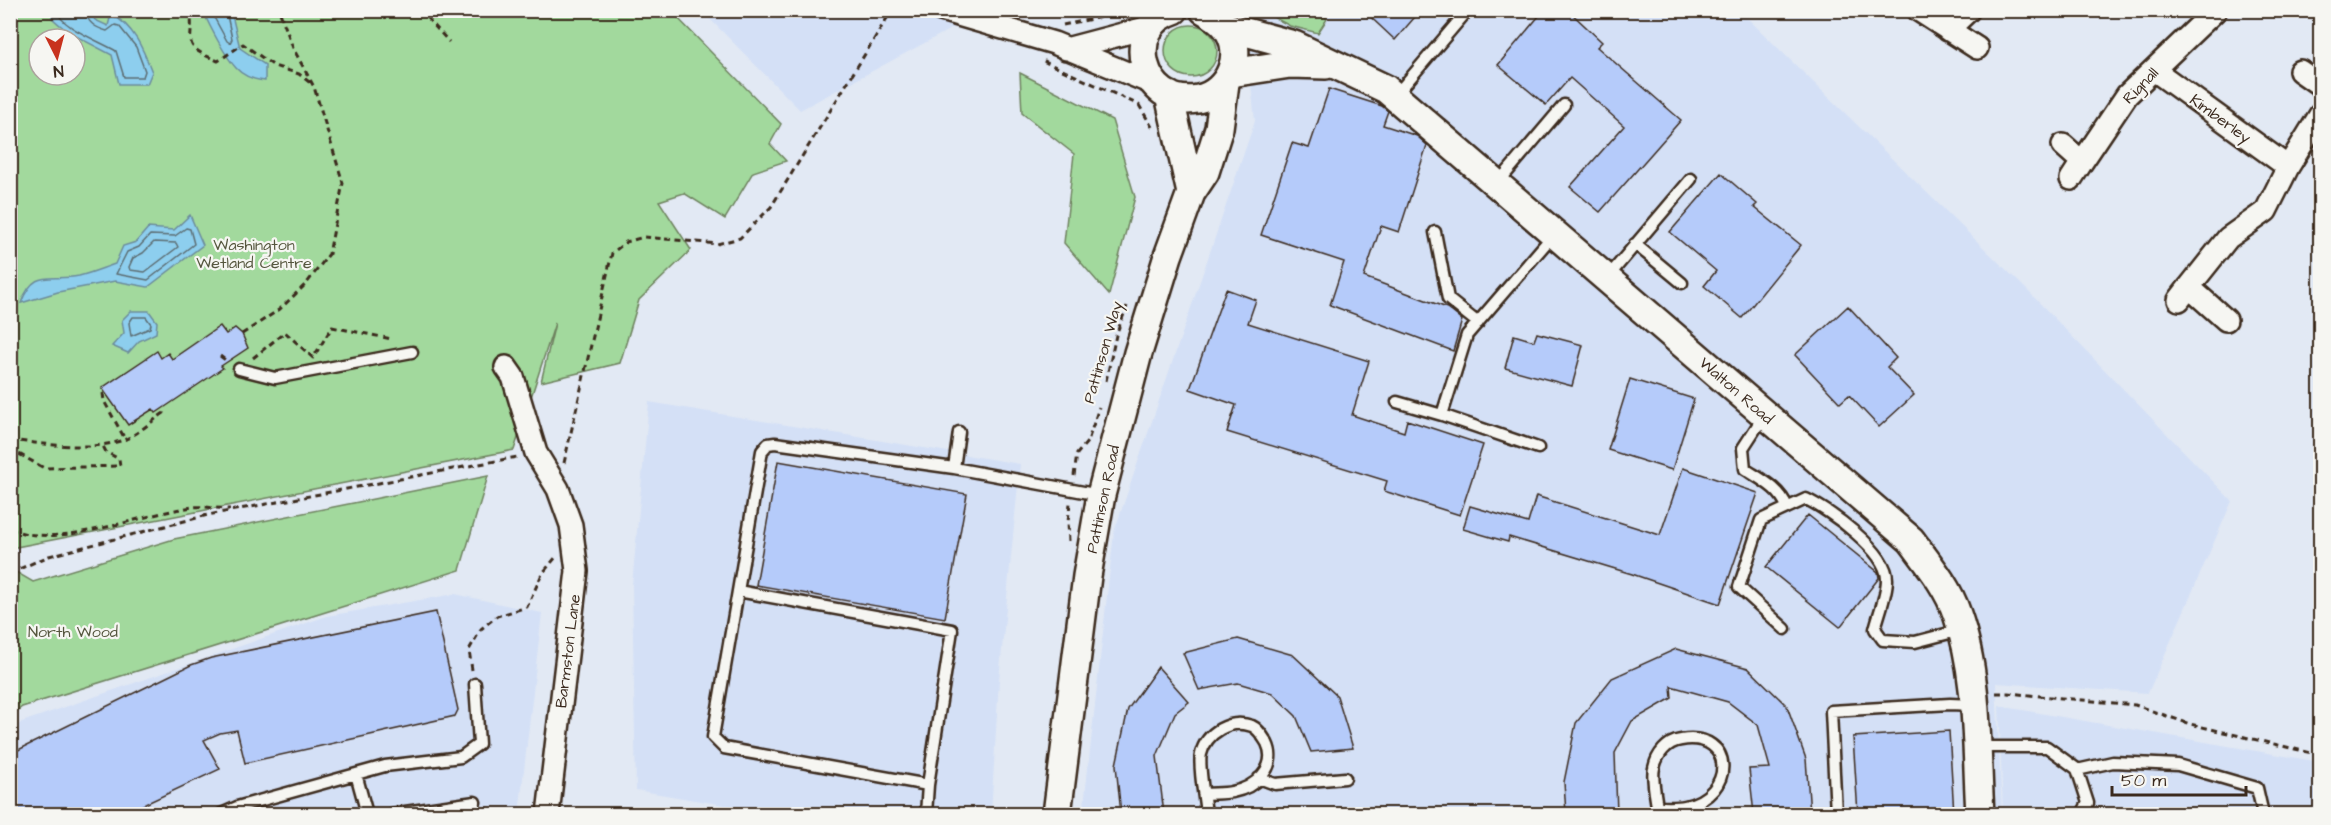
<svg xmlns="http://www.w3.org/2000/svg" width="2331" height="825" font-family="'Architects Daughter',sans-serif">
<style>
.built{fill:#d4e0f6}
.green{fill:#a2d99d;stroke:#6e825e;stroke-width:1.5;fill-rule:evenodd}
.water{fill:#8dceee;stroke:#6c8c9b;stroke-width:1.5}
.lines{fill:none;stroke-linecap:round;stroke-linejoin:round}
.shore{stroke:#5c6c71;stroke-width:1.5}
.building{fill:#b5cbfa;stroke:#3b2a1e;stroke-width:1.5}
.service-casing{stroke:#3b2a1e;stroke-width:15}
.minor-casing{stroke:#3b2a1e;stroke-width:26}
.tertiary-casing{stroke:#3b2a1e;stroke-width:32}
.path{stroke:#3b2a1e;stroke-width:3;stroke-dasharray:6 4.5;stroke-linecap:butt}
.service{stroke:#f6f6f2;stroke-width:10}
.minor{stroke:#f6f6f2;stroke-width:21}
.tertiary{stroke:#f6f6f2;stroke-width:27}
.labels{text-anchor:middle;stroke-width:4.5;stroke-linejoin:round;paint-order:stroke}
.street-label{font-size:16px;fill:#3b2a1e;stroke:#f6f6f2}
.park-label{font-size:16px;fill:#55563e;stroke:#f6f6f2}
</style>
<rect width="100%" height="100%" fill="#e2e9f4"/>
<filter id="ink" filterUnits="userSpaceOnUse"><feTurbulence type="fractalNoise" baseFrequency=".0167" numOctaves="2"/><feDisplacementMap in="SourceGraphic" scale="12" xChannelSelector="R" yChannelSelector="G"/><feConvolveMatrix kernelMatrix="1 2 1 2 8 2 1 2 1" color-interpolation-filters="sRGB"/></filter>
<g filter="url(#ink)">
<!-- built -->
<path class="built" d="M702,11H984L800,110Z
M1243,11H1740L2025,288L2232,501L2148,693L1996,683L2002,814H1083L1114,532L1255,121Z
M649,402L1020,464L999,680L991,814H777L636,790L632,585Z
M455,594L542,613L519,814H11L10,731L22,722L327,616Z
M1999,706L2320,762V814H2003Z"/>
<!-- green -->
<path class="green" d="M11,11H671L781,124L770,144L786,161L753,172L725,219L684,193L659,201L691,250L639,300L620,363L541,382L555,323L514,450L11,548ZM39,39H75V75H39Z
M1262,11H1319L1327,19L1318,33L1290,26Z
M1165 51a26 26 0 1 1 52 0a26 26 0 1 1-52 0Z
M1020,73L1112,120L1135,197L1109,295L1064,243L1074,154L1022,113Z
M488,476L460,570L22,707L11,716V569L33,582L174,539Z"/>
<!-- water -->
<path class="water" d="M51,11H90L95,20L108,26L111,14C134,26 143,49 152,72L147,84H119L112,55L68,32L52,18Z
M203,11H231L240,48L265,65V81C255,80 243,76 236,68C225,56 209,25 203,11Z
M190,215L203,245L148,287L115,281L58,292L21,303C35,267 49,282 79,276C91,273 103,268 115,264L123,246L136,242L148,228L174,230Z
M131,311H149L157,322L156,333L139,341L128,353L112,346L124,333L122,320Z"/>
<g class="lines">
<!-- shore -->
<path class="shore" d="M57,10C59,27 102,42 116,51L124,77H143L145,71L136,47L119,26L115,25L107,31C96,28 87,23 85,10
M210,10L227,41L230,43L232,39L226,10
M186,228L190,229L194,244L148,280L116,274L127,252L139,247L150,235L175,236Z
M154,242L176,243L178,247L145,272L130,270L129,267L133,258L143,253Z
M133,317H146L151,324L150,328L131,336L129,323Z"/>
</g>
<!-- building -->
<path class="building" d="M1363,10H1421L1395,40Z
M1544,10H1568L1602,42L1597,47L1681,120L1600,212L1570,187L1624,126L1570,78L1546,105L1498,65Z
M1329,89L1382,106L1388,111L1383,125L1417,136L1427,145L1399,232L1381,226L1364,277L1447,308L1462,320L1453,351L1330,305L1344,262L1261,235L1292,143L1309,148Z
M1721,173L1757,204L1754,207L1801,245L1742,318L1704,286L1716,271L1670,232Z
M1226,289L1256,300L1248,323L1369,361L1352,415L1404,432L1407,420L1483,445L1460,515L1384,491L1387,481L1227,432L1236,405L1190,389Z
M1848,306L1896,358L1887,367L1914,395L1879,427L1849,395L1840,403L1795,355Z
M220,326L226,334L235,328L242,334L248,348L221,366L223,368L162,409L156,413L153,409L128,425L102,388L157,351L161,358L168,353L172,359Z
M1537,333L1583,345L1572,386L1505,368L1514,335L1534,341Z
M1630,379L1694,399L1672,470L1608,450Z
M778,461L967,494L945,618L756,585Z
M1683,468L1758,493L1720,604L1632,574L1509,537L1508,542L1463,529L1470,506L1528,523L1536,496L1660,535Z
M1808,515L1878,572L1879,578L1840,627L1766,567Z
M436,612L458,710L455,716L245,763L237,730L220,733L204,740L220,769L124,814H10V754L191,665L211,658Z
M1238,639L1293,655L1337,696L1353,748L1311,752L1296,716L1272,693L1238,683L1199,690L1183,653Z
M1676,649L1748,668L1787,706L1806,759L1810,814H1754L1749,769L1770,768L1758,725L1728,702L1671,686L1672,698L1632,721L1615,753L1617,814H1566L1564,782L1576,723L1612,678Z
M1158,667L1189,702L1175,713L1157,756L1164,814H1121L1116,765L1128,709Z
M1949,731L1954,814H1858L1853,737Z"/>
<g class="lines">
<defs>
<path id="service" d="M1395,96L1468,10
M1497,184L1564,105
M1435,232L1448,299L1478,323
M1635,244L1682,283
M1607,278L1691,179
M239,369L275,378L412,352
M1397,402L1442,415
M1765,414L1743,448L1745,469C1760,479 1780,488 1787,507
M959,432L954,468L1100,495
M1538,448L1442,415L1467,335L1554,234
M738,591L952,630L928,785L926,814
M1785,629L1739,587L1761,520L1806,499C1829,510 1887,551 1887,579C1887,594 1879,613 1875,629L1883,640L1915,642L1961,630
M1976,747H2047L2077,769L2088,803L2082,814
M2077,770L2113,762L2178,765L2257,788L2263,814
M356,774L367,814
M1259,778L1275,784L1345,778
M928,785L724,748L713,737L762,451L768,444L775,443L954,468
M1204,794C1213,793 1223,794 1232,792C1254,788 1279,768 1267,743C1263,737 1259,729 1252,726C1230,718 1206,733 1201,754C1198,765 1205,801 1206,814
M1657,807C1666,807 1676,808 1685,806C1736,795 1735,731 1681,740C1667,742 1657,754 1654,768C1651,779 1657,802 1658,814
M221,814L237,807L385,766L461,757L479,744L475,684
M391,814L475,802L472,814
M1836,814L1831,711L1950,704L1973,705
M2154,814H2157"/>
<path id="minor" d="M941,10L1054,43L1154,84
M1918,10L1977,48
M1948,30L1969,10
M1066,49L1153,26
M2154,70L2288,167
M2300,71L2320,85
M2063,145L2082,162L2071,179
M2082,162L2127,95L2216,10
M2189,287L2228,238L2266,211L2288,167L2320,115
M2179,300L2189,287L2226,320
M506,367L513,377L536,453L558,489L571,525L577,571L548,814"/>
<path id="tertiary" d="M1174,10C1121,26 1141,109 1198,99C1230,93 1246,52 1226,27C1220,19 1213,15 1204,10
M1227,27L1294,45L1386,89L1911,540C1928,563 1948,587 1957,614C1979,676 1976,749 1980,814
M1231,73L1290,64L1326,65
M1169,95L1191,193
M1057,814L1087,576L1101,495L1138,353L1168,256L1191,193L1205,172L1219,128L1225,83"/>
</defs>
<!-- service casing -->
<use href="#service" class="service-casing"/>
<!-- minor casing -->
<use href="#minor" class="minor-casing"/>
<!-- tertiary casing -->
<use href="#tertiary" class="tertiary-casing"/>
<!-- path -->
<path class="path" d="M190,10C196,43 177,44 218,61L243,44L274,66L299,74L313,85
M420,10L449,42
M1063,25L1111,15L1118,10
M1046,60L1045,62L1139,105L1152,127
M242,334L280,309L307,283L329,254L343,183L314,87L293,48L279,10
M220,356L228,362
M253,358L285,332L313,358L332,327L392,339
M1106,381L1116,335L1127,306
M103,393L104,401L125,439
M10,440C44,444 94,452 126,439C139,433 152,421 164,413L162,409
M10,449L44,468L120,466L119,459L106,452L102,444
M564,463L612,253L626,242L644,237L717,244L740,238L771,207L892,10
M1074,476L1077,454L1088,441L1099,407
M10,529C61,550 139,514 193,507C205,506 218,509 230,509
M1069,541L1068,522L1070,503
M10,573L49,556L208,515L517,457
M472,670L469,650L481,629L497,616L527,607L542,574L556,557
M1996,693H2008L2135,705L2190,724L2320,755"/>
<!-- service -->
<use href="#service" class="service"/>
<!-- minor -->
<use href="#minor" class="minor"/>
<!-- tertiary -->
<use href="#tertiary" class="tertiary"/>
</g>
</g>
<g class="labels">
<!-- street labels -->
<g class="street-label">
<text transform="translate(2140 85) rotate(-46)" y="6">Rignall</text>
<text transform="translate(2221 118) rotate(36)" y="6">Kimberley</text>
<text transform="translate(1102 352) rotate(-74)" y="6">Pattinson Way</text>
<text transform="translate(1737 390) rotate(41)" y="6">Walton Road</text>
<text transform="translate(1102 499) rotate(-78)" y="6">Pattinson Road</text>
<text transform="translate(567 651) rotate(-83)" y="6">Barmston Lane</text>
</g>
<!-- park labels -->
<g class="park-label">
<text x="254" y="250">Washington<tspan x="254" dy="18">Wetland Centre</tspan></text>
<text x="73" y="637">North Wood</text>
</g>
</g>
<!-- margin -->
<rect width="2331" height="825" fill="none" stroke="#f6f6f2" stroke-width="36"/>
<rect x="18" y="18" width="2295" height="789" fill="none" stroke="#3b2a1e" stroke-width="2" filter="url(#ink)"/>
<!-- north arrow -->
<g transform="translate(57 57) rotate(174)"><circle r="28" fill="#f6f6f2" stroke="#aba49d" stroke-width="1.5"/>
<path d="M0-4.5L10 22L0 15L-10 22Z" fill="#c8321e"/>
<text y="-9" font-size="16" font-weight="bold" text-anchor="middle" fill="#3b2a1e">N</text>
</g>
<!-- scale -->
<path d="M2112 786v9h134v-9" fill="none" stroke="#3b2a1e" stroke-width="3"/>
<text x="2121" y="786" font-size="18" fill="#3b2a1e" stroke="#f6f6f2" stroke-width="4.5" paint-order="stroke">50 m</text>
</svg>
